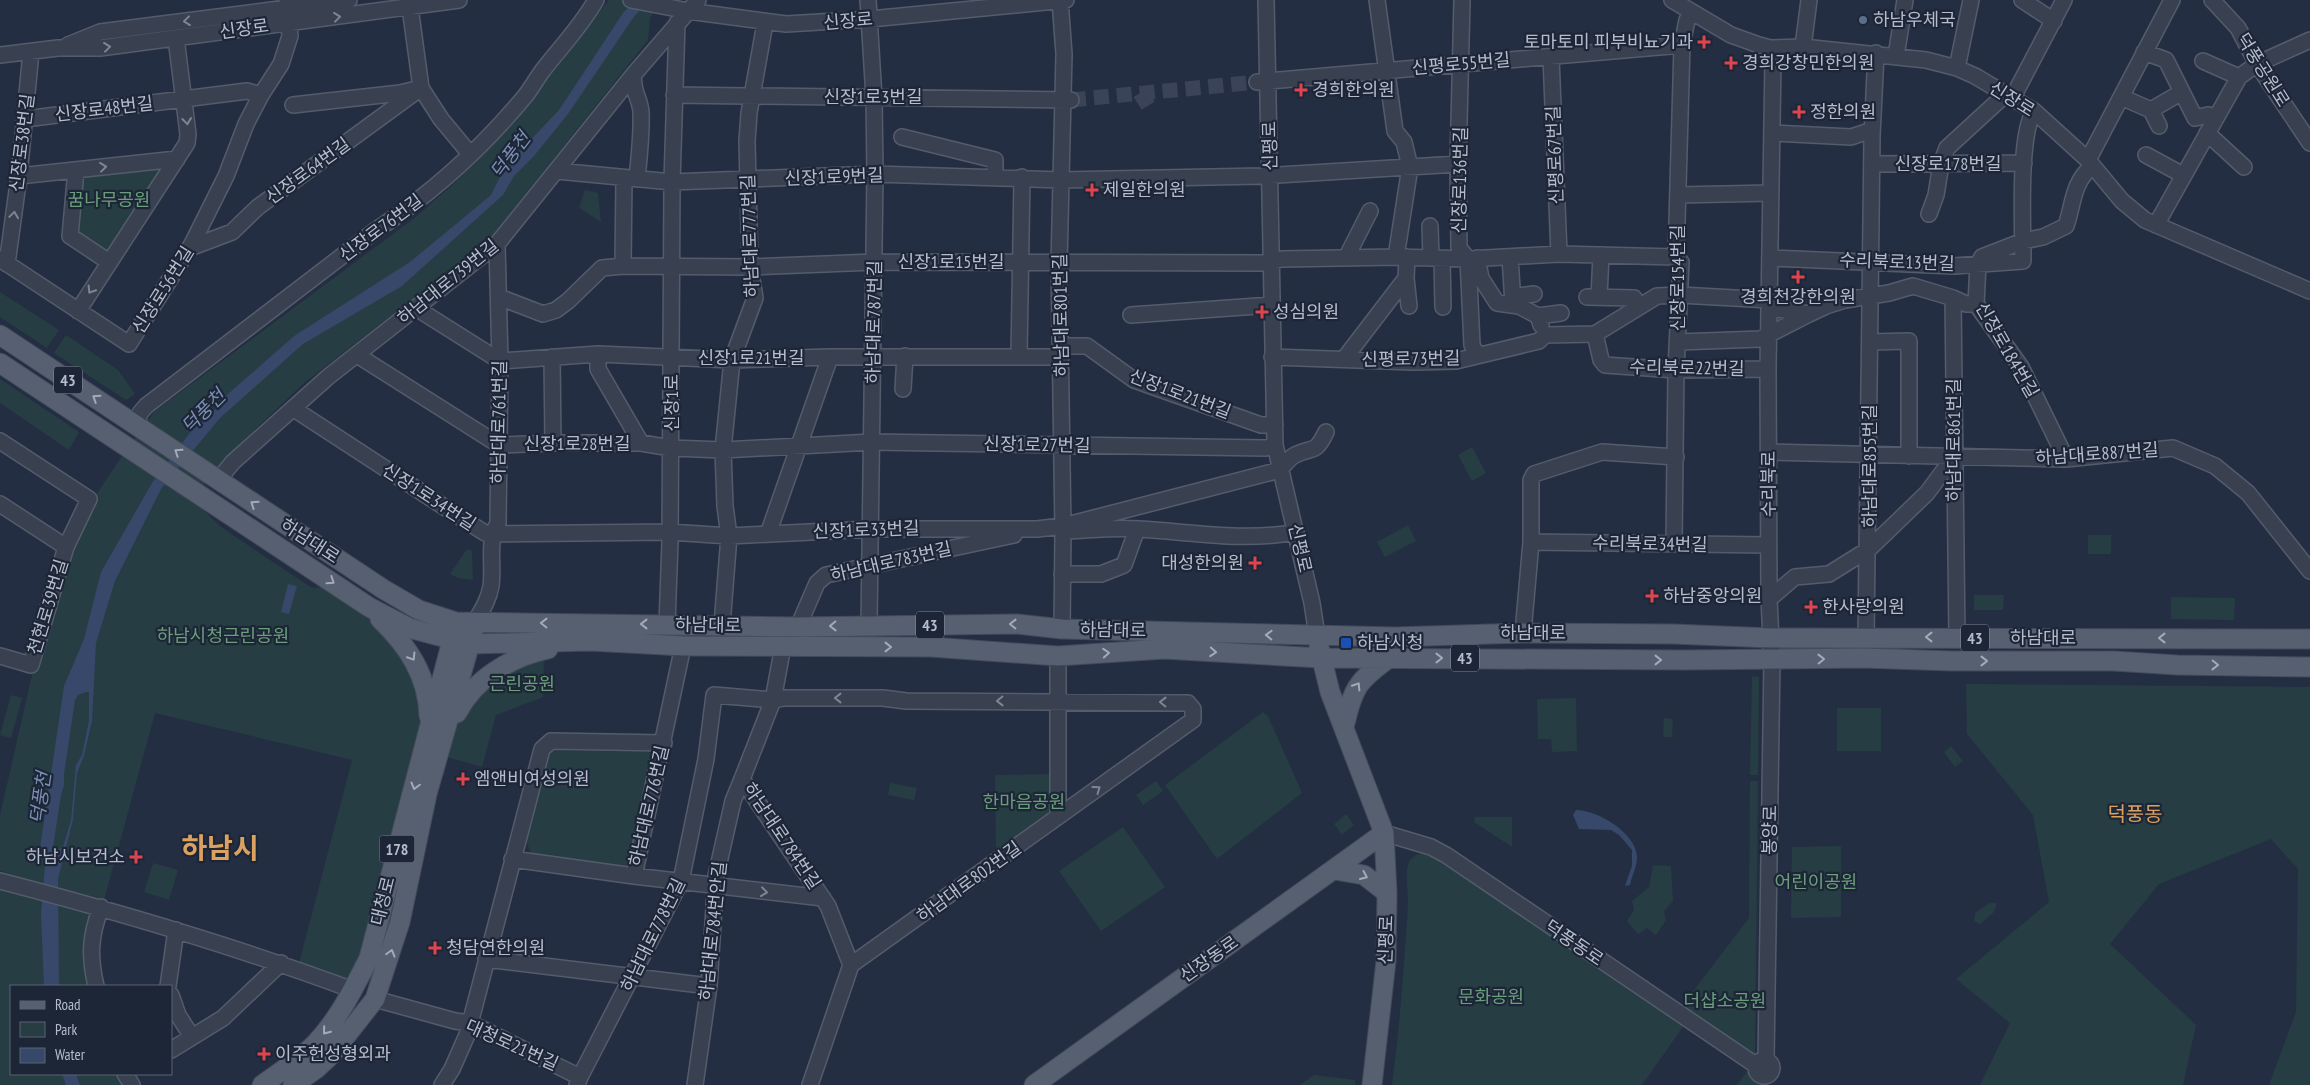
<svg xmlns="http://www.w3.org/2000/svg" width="2310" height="1085" font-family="'PT Sans Narrow','Noto Sans KR',sans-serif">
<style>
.green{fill:#263d43}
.water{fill:#37486a;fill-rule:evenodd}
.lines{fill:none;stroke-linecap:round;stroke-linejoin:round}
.minor-tunnel{stroke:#3a4357;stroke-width:15;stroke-dasharray:15 8;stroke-linecap:butt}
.minor-casing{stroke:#545c6c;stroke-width:18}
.major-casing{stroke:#434a5b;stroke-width:21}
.minor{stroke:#394151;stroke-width:15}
.major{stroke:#576071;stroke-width:19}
.oneway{stroke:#7e8595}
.oneway2{stroke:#a3aaba}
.service-dot{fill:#5c6f8a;stroke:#1d2637;stroke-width:2}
.health-dot{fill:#e0444e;stroke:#1d2637;stroke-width:2}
.transit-dot{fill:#1a4fb4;stroke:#1d2637;stroke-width:2}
.labels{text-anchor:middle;stroke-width:4.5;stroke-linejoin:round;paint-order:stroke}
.shield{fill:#1d2637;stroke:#888f9f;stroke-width:1}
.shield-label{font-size:16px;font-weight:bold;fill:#b6bccc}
.poi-label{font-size:18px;fill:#b6bccc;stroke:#1d2637;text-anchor:start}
.street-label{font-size:18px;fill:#b6bccc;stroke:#1d2637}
.park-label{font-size:18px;fill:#6b9e7c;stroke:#1d2637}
.water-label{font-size:19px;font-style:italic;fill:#7c8eb4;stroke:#1d2637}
.quarter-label{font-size:20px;fill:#dba161;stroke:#1d2637}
.town-label{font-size:28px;font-weight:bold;fill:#dba161;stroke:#1d2637}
</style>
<rect width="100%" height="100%" fill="#242e42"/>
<!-- green -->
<path class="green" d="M609,0H664L650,18L648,40L489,240L304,383L225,458L192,499L221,527L309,586L314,588L321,587L389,631L399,643L427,716L355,984L298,967L352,760L155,713L103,904L92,986H11V1074H121L127,1085H0V888L4,889L8,873L0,871V815L35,662L70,546L92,501L120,459L154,412L417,216L450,187L477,161L530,100Z
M167,167L112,251L104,252L79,235L75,229L81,176Z
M585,190L598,193L601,222L579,208Z
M0,292L59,330L47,348L0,317Z
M66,335L118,370L135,394L126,400L54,353Z
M0,379L79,432L69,450L0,403Z
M1472,447L1486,473L1472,481L1458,455Z
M1408,525L1416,541L1385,557L1377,542Z
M2088,535H2111V554H2088Z
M467,549L472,551L473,580L458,578L450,574Z
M1974,595H2004L2003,610H1974Z
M2171,597L2235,598L2234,620L2171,619Z
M544,657L543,697L496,715L482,767L447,757C454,731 461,702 483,685C496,675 528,664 544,657Z
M1752,676L1759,677L1758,775H1750Z
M1966,684L2310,687V1085H2269L2296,1012L2298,869L2271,839L2159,884L2110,944L2196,1025L2183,1085H1980L2010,1023L1956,979L2049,902L2033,815L1967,734Z
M11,695L22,698L11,738L0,735Z
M1576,698L1577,751L1552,752L1551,739H1538L1537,699Z
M1837,708H1881V751H1837Z
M1263,712L1268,716L1302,793L1217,859L1165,785Z
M1664,718L1673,719L1672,737H1663Z
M1951,746L1963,761L1955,767L1944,752Z
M555,750L649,752L654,758L630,862L624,867L533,857L525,839L549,755Z
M1052,774V816L996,858L995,775Z
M1156,781L1163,791L1143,805L1136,795Z
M1750,781H1758L1755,1058L1681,1007L1749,918Z
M890,783L917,788L914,800L888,795Z
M1346,814L1354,825L1342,835L1334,824Z
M1475,817H1512V847L1474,822Z
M1123,827L1165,887L1101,931L1059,871Z
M1841,846V917L1791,918L1792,847Z
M1429,850L1685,1024L1642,1085H1392C1400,1025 1404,965 1408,904C1409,892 1404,874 1409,862C1413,855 1421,853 1429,850Z
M153,863L178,870L169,900L144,892Z
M1653,865L1671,866L1673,901L1664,911L1666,920L1656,935L1647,928L1638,934L1627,921L1634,910L1632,901L1649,887Z
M1990,903H1997L1994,912L1980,924L1974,921L1975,913Z
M1749,1069L1765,1085H1737Z
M1314,1075L1355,1080V1085H1300Z"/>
<!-- water -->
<path class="water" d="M635,0H648L633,18L568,114L534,156L514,176L503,195L402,286L303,344L220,418L161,489L115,581L96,643L92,721L84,756L77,773L73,820L58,879L59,986H44L41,915L45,866L40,848L64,686L84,639L101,572L152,483L192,430L214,411L228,394L294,336L410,262L491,195L504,168L559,110L623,13ZM86,692H89V720L82,755L76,765L71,820L63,847L56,850L53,847L61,795L64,785V774L75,700L78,695Z
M288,584L297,586L289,614L281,612Z
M1576,810C1597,810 1635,832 1637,856C1637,868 1632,874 1630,885L1625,886L1632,866V850L1619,835L1611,830L1579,829L1573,815Z
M62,1074H76L80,1085H66Z"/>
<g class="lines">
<!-- minor-tunnel -->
<path class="minor-tunnel" d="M1140,93L1150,109
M1071,100L1257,82"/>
<defs>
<path id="minor" d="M631,0L688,11L786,24L870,19L1066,0
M868,0L874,98L875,174L869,625
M1060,0L1064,54L1059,264L1063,531L1062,629
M1266,0L1275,445L1312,603L1317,636
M1377,0L1395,131L1404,142L1410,167L1396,257
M1462,0L1458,164L1459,248L1468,259L1472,345L1477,355
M1672,0L1731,35L1759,45L1770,48L1803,47L1926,60L1957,68L1975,76L2034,111L2088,160L2122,201L2145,220L2310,291
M2022,0L2054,21
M2212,0L2238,28L2257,64L2310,143
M68,45L100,32L349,0
M1803,47L1809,0
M2144,52L2166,60L2195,118L2208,115L2216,117
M0,55L58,48H100L459,0
M1896,56L1905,0
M1551,57L1559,254
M2203,61L2239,77
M1957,68L1971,0
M634,74C631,89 640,98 641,112C642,134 639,157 637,179
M1257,82L1682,45
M674,95L1071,100
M2013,97L2064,0
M2121,97L2151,110L2159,126
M293,105L400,93L421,88L441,119L470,154
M2151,110L2182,92
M25,119L247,91L261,95
M1772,133L1851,137L1872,130
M2207,133L2244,167
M902,137L995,160V177
M2146,155L2183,175
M2088,160L2172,0
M1872,164L2024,163
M76,170L70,236L109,262
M557,171L672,182L875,174L1061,180L1261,176L1458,164
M19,176L177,159
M1678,195L1771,193
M1929,214L1936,195L1941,164L1947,148L2007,93
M2156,225L2239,77L2257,64L2310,40
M1430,226L1431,258
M192,244L195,246L232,232L258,207L421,88L410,7
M1510,257L1513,304L1518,296L1534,294
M1346,258L1370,211
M1477,258L1481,278L1497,303L1519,306L1538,316
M1770,258L1954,266L2023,261C2023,227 2018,137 2034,111
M0,259L129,344L192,244L226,176L246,124L261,95L281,64L290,36L287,0
M1442,259L1443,307
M7,264L19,176L31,52
M623,266L624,178
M1406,278L1409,306
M499,297L543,314L556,310L568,301L602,268L623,266L750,267L874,262L1263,263L1282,259L1396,257L1468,259L1559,254L1676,257
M1587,297L1634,298L1639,306
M1599,297L1601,255
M1953,298L1957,638
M416,308L500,361L598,354L732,360L830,357H1061
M1770,308L1809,314L1826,306L1845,300L1889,293L1913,286L1953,298L1966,304H1976
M78,311L187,143L188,134L176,38
M1131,315L1272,305
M1541,325L1538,316L1561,313
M1595,334L1657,296L1680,295L1770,300
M1678,342L1760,339L1809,314
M1870,342L1909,341V456
M1061,346H1087L1134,380L1261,425H1275
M598,354V369L641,443
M357,355L499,445L553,443H641L671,448L723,450L872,442L1266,448L1275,445
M1019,356L1022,177
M552,357L553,443
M1272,357L1414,362L1456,361L1539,341L1545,335L1595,334L1601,360L1605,365L1676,370L1768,369
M1344,359L1406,278L1407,257
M903,389L905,356
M294,409L455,514L485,533L492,534L670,532L729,536L871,529H1037L1063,526L1280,470C1284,465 1289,458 1295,455C1313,446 1315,455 1326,432
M137,424L140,413L146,406L376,230C431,194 483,147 526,95C532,87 537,78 543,70C561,47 581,26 596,0
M0,441L89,499L66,547L31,665L0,656
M1769,452L2066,459L2173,448L2215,466L2248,493L2310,571
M2066,459L2021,367L1976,304L1978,264L1982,257L2023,241L2043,237L2066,226C2074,202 2072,184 2092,166
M219,479L233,462L328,377L497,244L634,74L698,0
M0,504L66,547
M1067,531C1091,530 1116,527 1140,529C1191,532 1245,542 1296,532
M768,534L830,357
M1531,542L1769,545
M1674,544L1676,370L1681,262L1676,257L1682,45L1687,20L1692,13
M1062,574H1101L1124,565L1137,529
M1769,599L1795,577L1829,574L1869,549L1927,493L1953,458
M475,622C482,610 489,599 491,586C494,565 487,542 498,523L500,361L497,244
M667,624L670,541L672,182L677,23
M722,625L729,536L725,506L723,450L732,360L755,298L750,267L747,141L749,113L765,23
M1523,633L1531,542V480L1534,474L1602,452L1676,457
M1866,637L1872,136L1876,53
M1058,817V656
M1384,833L1431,847L1446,855L1757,1066
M512,859L634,876L683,646
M634,876L823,898
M0,881C119,912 237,947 353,990
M486,959L709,986
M851,965L828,906L742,779L773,700L783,646L798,627L817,583L826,575L1014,535
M96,986C89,956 90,936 101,907
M168,986L176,930
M171,995L178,1015L192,1037
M375,999L455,1021L470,1023L580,1077L577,1085
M171,1050L223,1018L281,963
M1766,1060L1772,659L1769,599L1768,369L1773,60L1770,48
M1756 1068a8 8 0 1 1 16 0a8 8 0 1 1-16 0Z
M125,1074L132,1085
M580,1077L681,881L706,759L714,695L773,700L784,698H883L906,701L1188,703L1193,709V720L851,965L810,1085
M442,1085L452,1069L467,1035L542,749L551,741L664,743
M695,1085L709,986L716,876L733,801L742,779"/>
<path id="major" d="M0,335L383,589L419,610L456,622L798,627L1017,624L1062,629L1395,637L1523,633L1673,634L1771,638L2310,639
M0,363L369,607L409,628L470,644L591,641L683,646L931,647L1058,656L1164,649L1320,658L1684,660L1863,658L1952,661H2114L2177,665L2310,667
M380,619C408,646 428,676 429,716
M1319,647L1330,692L1384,833L1387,893L1386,961L1372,1085
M457,713C475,678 511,657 548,649
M1344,727C1354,687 1356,682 1389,658
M1335,870L1364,875L1387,893
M262,1085C280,1072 299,1060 315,1044C338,1020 354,988 369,958L455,629
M293,1085L316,1069L331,1055L375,999L400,922L427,794L473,633
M1034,1085L1384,833"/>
</defs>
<!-- minor casing -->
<use href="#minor" class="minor-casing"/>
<!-- major casing -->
<use href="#major" class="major-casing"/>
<!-- minor -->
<use href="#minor" class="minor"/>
<!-- major -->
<use href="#major" class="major"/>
</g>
<!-- one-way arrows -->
<defs><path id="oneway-chevron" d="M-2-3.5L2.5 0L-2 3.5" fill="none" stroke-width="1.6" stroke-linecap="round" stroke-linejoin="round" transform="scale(1.25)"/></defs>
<g class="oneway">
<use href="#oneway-chevron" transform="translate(337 17) rotate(-7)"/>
<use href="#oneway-chevron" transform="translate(187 21) rotate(173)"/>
<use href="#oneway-chevron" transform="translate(107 47) rotate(-7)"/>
<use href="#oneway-chevron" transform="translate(187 121) rotate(83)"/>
<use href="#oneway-chevron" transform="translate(103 167) rotate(-6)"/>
<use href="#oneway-chevron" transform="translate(14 215) rotate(-82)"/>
<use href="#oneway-chevron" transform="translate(91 290) rotate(122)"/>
<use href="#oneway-chevron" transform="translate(838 698) rotate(180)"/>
<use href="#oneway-chevron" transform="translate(1000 701) rotate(179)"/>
<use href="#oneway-chevron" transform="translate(1163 702) rotate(-179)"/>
<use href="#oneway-chevron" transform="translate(1097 789) rotate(-36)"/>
<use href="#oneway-chevron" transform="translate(764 892) rotate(7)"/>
</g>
<g class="oneway2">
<use href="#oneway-chevron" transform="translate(96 398) rotate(-147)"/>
<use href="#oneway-chevron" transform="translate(178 452) rotate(-146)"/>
<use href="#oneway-chevron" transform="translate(254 504) rotate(-145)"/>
<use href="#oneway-chevron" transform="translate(331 581) rotate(34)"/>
<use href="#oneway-chevron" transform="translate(544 623) rotate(-179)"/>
<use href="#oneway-chevron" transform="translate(644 624) rotate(-180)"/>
<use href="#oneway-chevron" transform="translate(1013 624) rotate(-179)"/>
<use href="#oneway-chevron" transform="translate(833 626) rotate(179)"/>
<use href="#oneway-chevron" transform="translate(1269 635) rotate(-178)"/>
<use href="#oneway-chevron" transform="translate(1929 637) rotate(-180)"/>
<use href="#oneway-chevron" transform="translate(2162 638) rotate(-180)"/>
<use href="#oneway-chevron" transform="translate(888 647)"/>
<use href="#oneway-chevron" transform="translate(1213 652) rotate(4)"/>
<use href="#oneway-chevron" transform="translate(1106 653) rotate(-4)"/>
<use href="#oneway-chevron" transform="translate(412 657) rotate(58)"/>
<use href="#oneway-chevron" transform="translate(1439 658)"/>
<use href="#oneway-chevron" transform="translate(1821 659) rotate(-1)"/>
<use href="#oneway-chevron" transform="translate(1658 660)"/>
<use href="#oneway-chevron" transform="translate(1984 661)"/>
<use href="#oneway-chevron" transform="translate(2215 665) rotate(1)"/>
<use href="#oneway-chevron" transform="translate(1357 686) rotate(-58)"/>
<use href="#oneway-chevron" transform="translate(415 786) rotate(105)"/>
<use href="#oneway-chevron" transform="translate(1364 876) rotate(24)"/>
<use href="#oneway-chevron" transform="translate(391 953) rotate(-74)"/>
<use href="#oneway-chevron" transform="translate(326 1031) rotate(129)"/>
</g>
<!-- markers -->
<circle class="service-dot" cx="1863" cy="20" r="5"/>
<g class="health-dot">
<path d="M1701.5 34.5h5v5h5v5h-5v5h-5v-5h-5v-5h5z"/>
<path d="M1728.5 55.5h5v5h5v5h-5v5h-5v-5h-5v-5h5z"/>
<path d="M1298.5 82.5h5v5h5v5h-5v5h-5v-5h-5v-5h5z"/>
<path d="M1796.5 104.5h5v5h5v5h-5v5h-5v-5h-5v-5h5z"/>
<path d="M1089.5 182.5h5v5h5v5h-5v5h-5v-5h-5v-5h5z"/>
<path d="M1795.5 269.5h5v5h5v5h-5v5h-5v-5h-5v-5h5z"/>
<path d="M1259.5 304.5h5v5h5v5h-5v5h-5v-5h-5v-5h5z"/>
<path d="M1252.5 555.5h5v5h5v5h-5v5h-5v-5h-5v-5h5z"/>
<path d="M1649.5 588.5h5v5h5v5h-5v5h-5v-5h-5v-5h5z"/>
<path d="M1808.5 599.5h5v5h5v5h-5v5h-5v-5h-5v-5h5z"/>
<path d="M460.5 771.5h5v5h5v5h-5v5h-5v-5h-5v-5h5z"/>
<path d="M133.5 849.5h5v5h5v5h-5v5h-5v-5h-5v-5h5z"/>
<path d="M432.5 940.5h5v5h5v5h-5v5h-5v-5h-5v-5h5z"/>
<path d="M261.5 1046.5h5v5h5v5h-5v5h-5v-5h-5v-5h5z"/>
</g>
<rect class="transit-dot" x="1340" y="637" width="12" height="12" rx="2.5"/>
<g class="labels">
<!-- shield labels -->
<g class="shield">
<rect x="54" y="366.5" width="28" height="27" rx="4"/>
<rect x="916" y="611.5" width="28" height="27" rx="4"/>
<rect x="1961" y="624.5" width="28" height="27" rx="4"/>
<rect x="1451" y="644.5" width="28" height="27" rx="4"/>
<rect x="379.5" y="835.5" width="35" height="27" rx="4"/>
</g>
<g class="shield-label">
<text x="68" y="386">43</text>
<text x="930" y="631">43</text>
<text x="1975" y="644">43</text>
<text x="1465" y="664">43</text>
<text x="397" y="855">178</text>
</g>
<!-- poi labels -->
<g class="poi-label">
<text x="1873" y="26">하남우체국</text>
<text x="1693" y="48" text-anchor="end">토마토미 피부비뇨기과</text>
<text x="1742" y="69">경희강창민한의원</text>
<text x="1312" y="96">경희한의원</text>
<text x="1810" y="118">정한의원</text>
<text x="1103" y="196">제일한의원</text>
<text x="1798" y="303" text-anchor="middle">경희천강한의원</text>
<text x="1273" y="318">성심의원</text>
<text x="1244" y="569" text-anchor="end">대성한의원</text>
<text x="1663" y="602">하남중앙의원</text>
<text x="1822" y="613">한사랑의원</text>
<text x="1357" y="649">하남시청</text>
<text x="474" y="785">엠앤비여성의원</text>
<text x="125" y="863" text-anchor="end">하남시보건소</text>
<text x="446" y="954">청담연한의원</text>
<text x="275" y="1060">이주헌성형외과</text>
</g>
<!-- street labels -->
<g class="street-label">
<text transform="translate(848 21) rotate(-5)" y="6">신장로</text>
<text transform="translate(244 29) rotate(-8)" y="6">신장로</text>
<text transform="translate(1461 64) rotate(-5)" y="6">신평로55번길</text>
<text transform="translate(2263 70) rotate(58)" y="6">덕풍공원로</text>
<text x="873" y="103">신장1로3번길</text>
<text transform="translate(2012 99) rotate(32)" y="6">신장로</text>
<text transform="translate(104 109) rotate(-7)" y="6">신장로48번길</text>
<text transform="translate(22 143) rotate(-83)" y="6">신장로38번길</text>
<text transform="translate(1270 146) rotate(-91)" y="6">신평로</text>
<text transform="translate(1555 155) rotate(-92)" y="6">신평로67번길</text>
<text x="1948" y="170">신장로178번길</text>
<text transform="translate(308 171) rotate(-36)" y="6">신장로64번길</text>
<text transform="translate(834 177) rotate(-2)" y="6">신장1로9번길</text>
<text transform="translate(1460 180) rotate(-89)" y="6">신장로136번길</text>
<text transform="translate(381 228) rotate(-37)" y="6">신장로76번길</text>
<text transform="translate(750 236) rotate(-92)" y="6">하남대로777번길</text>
<text x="951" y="268">신장1로15번길</text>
<text transform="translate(1897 262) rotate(2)" y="6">수리북로13번길</text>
<text transform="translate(1678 278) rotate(-90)" y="6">신장로154번길</text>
<text transform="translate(448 282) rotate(-39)" y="6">하남대로739번길</text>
<text transform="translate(163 290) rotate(-58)" y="6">신장로56번길</text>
<text transform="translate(1061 315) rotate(-91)" y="6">하남대로801번길</text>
<text transform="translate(874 322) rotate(-89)" y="6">하남대로787번길</text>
<text transform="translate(2007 350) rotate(60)" y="6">신장로184번길</text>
<text x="751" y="364">신장1로21번길</text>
<text transform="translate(1411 359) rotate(-1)" y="6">신평로73번길</text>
<text transform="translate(1687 368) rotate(1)" y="6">수리북로22번길</text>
<text transform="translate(1180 394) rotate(21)" y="6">신장1로21번길</text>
<text transform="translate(672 403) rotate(-90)" y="6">신장1로</text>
<text transform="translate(499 422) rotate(-89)" y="6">하남대로761번길</text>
<text transform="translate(1954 440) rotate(-90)" y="6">하남대로861번길</text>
<text x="577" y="450">신장1로28번길</text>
<text transform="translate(1037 445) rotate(1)" y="6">신장1로27번길</text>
<text transform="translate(2097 454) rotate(-4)" y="6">하남대로887번길</text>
<text transform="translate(1870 466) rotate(-90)" y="6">하남대로855번길</text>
<text transform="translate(1769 484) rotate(-90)" y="6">수리북로</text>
<text transform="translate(429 497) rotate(33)" y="6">신장1로34번길</text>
<text transform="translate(866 530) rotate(-2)" y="6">신장1로33번길</text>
<text transform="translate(310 541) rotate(33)" y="6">하남대로</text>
<text transform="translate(1650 544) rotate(1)" y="6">수리북로34번길</text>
<text transform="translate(1300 548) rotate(77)" y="6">신평로</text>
<text transform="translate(891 562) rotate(-13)" y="6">하남대로783번길</text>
<text transform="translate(48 607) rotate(-73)" y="6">천현로39번길</text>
<text transform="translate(708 625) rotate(1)" y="6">하남대로</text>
<text transform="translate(1113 630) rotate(1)" y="6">하남대로</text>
<text x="1533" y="639">하남대로</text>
<text x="2043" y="644">하남대로</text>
<text transform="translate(649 806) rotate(-77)" y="6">하남대로776번길</text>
<text transform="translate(1770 830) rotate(-89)" y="6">봉양로</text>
<text transform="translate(782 836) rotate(56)" y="6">하남대로784번길</text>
<text transform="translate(969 882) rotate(-36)" y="6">하남대로802번길</text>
<text transform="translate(383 901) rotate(-76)" y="6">대청로</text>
<text transform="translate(713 931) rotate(-84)" y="6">하남대로784번안길</text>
<text transform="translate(653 935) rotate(-64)" y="6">하남대로778번길</text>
<text transform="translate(1386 940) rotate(-88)" y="6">신평로</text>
<text transform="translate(1574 943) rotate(34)" y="6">덕풍동로</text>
<text transform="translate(1209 959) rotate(-35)" y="6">신장동로</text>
<text transform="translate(512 1045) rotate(24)" y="6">대청로21번길</text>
</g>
<!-- park labels -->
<g class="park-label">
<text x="109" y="206">꿈나무공원</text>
<text x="223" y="642">하남시청근린공원</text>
<text x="522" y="690">근린공원</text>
<text x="1024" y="808">한마음공원</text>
<text x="1816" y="888">어린이공원</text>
<text x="1491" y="1003">문화공원</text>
<text x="1725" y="1007">더샵소공원</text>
</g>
<!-- water labels -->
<g class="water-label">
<text transform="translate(510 155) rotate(-53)" y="7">덕풍천</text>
<text transform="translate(203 411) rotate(-45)" y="7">덕풍천</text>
<text transform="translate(40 798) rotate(-82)" y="7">덕풍천</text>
</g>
<!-- quarter labels -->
<g class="quarter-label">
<text x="2135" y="821">덕풍동</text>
</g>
<!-- town labels -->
<g class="town-label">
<text x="220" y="858">하남시</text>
</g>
</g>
<!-- legend -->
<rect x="10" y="985" width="162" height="90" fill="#1d2637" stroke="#5a6273"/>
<rect x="20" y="1001" width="25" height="8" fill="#576071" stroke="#5a6273"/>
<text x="55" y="1010" font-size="15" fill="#b6bccc">Road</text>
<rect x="20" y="1022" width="25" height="15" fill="#263d43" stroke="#5a6273"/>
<text x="55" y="1035" font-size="15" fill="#b6bccc">Park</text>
<rect x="20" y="1048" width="25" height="15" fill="#37486a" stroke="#5a6273"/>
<text x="55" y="1060" font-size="15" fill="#b6bccc">Water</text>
</svg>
